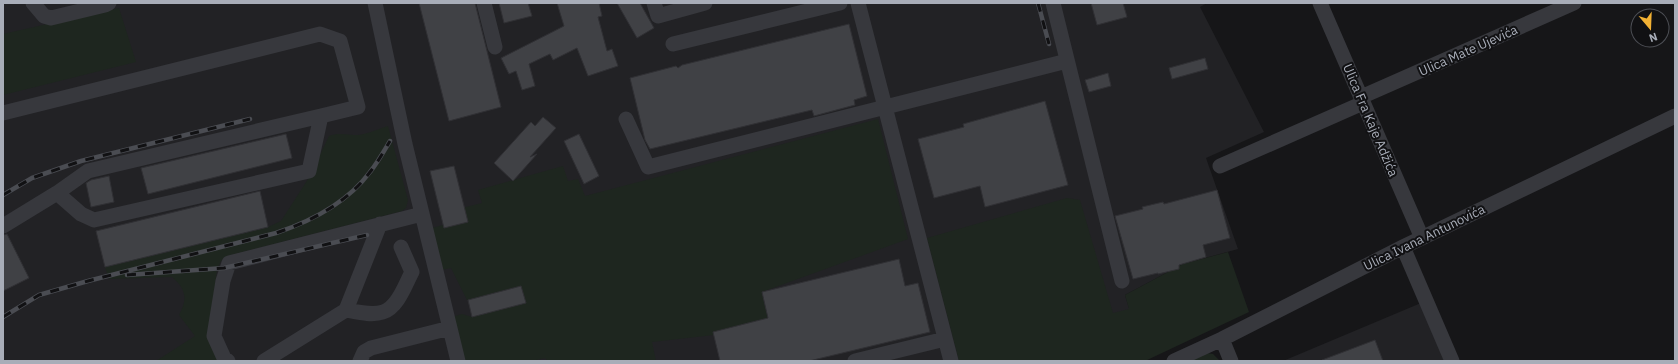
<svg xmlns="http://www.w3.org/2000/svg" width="1678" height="364" font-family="'IBM Plex Sans',sans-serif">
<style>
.built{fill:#222225}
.green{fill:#1e261f}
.building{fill:#404145;stroke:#303034}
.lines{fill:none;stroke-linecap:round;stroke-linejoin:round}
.minor{stroke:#37383d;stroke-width:15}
.rail-casing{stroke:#4a4c52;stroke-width:4.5}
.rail{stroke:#111113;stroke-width:3;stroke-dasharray:9;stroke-linecap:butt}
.labels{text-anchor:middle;stroke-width:4;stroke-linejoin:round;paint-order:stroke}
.street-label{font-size:13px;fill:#a8adb8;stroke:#111113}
</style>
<rect width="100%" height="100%" fill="#161618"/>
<!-- built -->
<path class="built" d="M3,3H1207L1200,7L1264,132L1206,158L1238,249L1183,264L1125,295L1145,361H3Z
M1421,303L1446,361H1283Z"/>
<!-- green -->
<path class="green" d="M119,8L136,62L3,95V34Z
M878,119L908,239L762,292L768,318L713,332L714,335L652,342L656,361H548L545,358L532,361H462L452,317L462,314L472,317L526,303L521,286L467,300L451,268L441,270L432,228L466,219L462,208L482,203L478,190L563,166L568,181L578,179L585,196Z
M388,126L408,200L406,208L402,211L227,256L221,261L217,269L209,334L219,361H156L195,336L179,315C188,299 186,289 172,277L109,279L105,267L268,227L281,221L310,176L329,136C339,132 347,135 358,135C368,134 378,129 388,126Z
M1067,198L1080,200L1113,313L1129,309L1125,295L1183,264L1228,252L1249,312L1145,361H959L927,238Z
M1207,353L1213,354L1220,361H1188Z"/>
<!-- building -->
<path class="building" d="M419,3H475L501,107L449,121Z
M499,3H528L532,16L504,23Z
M557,3H599L602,16L598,17L607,51L612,49L618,66L588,76L577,48L553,60L550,54L529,64L535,86L522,90L516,71L509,74L501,58L564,26Z
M617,3H640L654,28L637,38Z
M1091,3H1123L1127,17L1097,25Z
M849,24L867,96L854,100L855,105L814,116L812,110L650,149L645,140L630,78L676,66L678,68L682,65Z
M1205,58L1208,69L1172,79L1169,68Z
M1108,73L1111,86L1089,92L1085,80Z
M1045,101L1068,185L985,207L980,186L934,198L918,139L964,127L963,124Z
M543,117L556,128L530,157L537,154L513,181L494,163L531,122L535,126Z
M286,134L292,158L148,194L141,168Z
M579,134L599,176L584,184L564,141Z
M454,166L468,222L444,228L430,171Z
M109,176L114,202L91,207L86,183L91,180Z
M1217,190L1230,238L1203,245L1206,257L1179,265V269L1158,274V273L1133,279L1115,216L1143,209L1142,207L1163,202L1164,204Z
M260,191L268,227L105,267L96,231Z
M7,234L29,278L3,291V235Z
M899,259L905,286L918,283L930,332L809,361H720L713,332L768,318L762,292Z
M521,286L526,303L472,317L468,300Z
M1375,340L1383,361H1322V360Z"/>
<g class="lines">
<!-- minor -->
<path class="minor" d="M33,3L44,16L51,18L105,5L109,3
M375,3L405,144L458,361
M484,3L495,47
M654,3L658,16L705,3
M858,3L951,361
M1053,3L1122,281
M1320,3L1422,238
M673,44L840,3
M1361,97L1574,3
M3,113L320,34L340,41L358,107L321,116
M626,119L648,167L1067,61
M1220,166L1363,103
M3,226L57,193L88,171L321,116L309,171L94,220L81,214L57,193
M1403,247L1452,361
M346,310C357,312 372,316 383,312C398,307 405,285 412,272L401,247
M1222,339L1231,361
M228,361L224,358L214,336L223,281L229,263L422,214
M264,361L346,310L380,224
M360,361L364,352L371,348L450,328
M855,361L945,339
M1174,361L1222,339L1403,247L1675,116"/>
<defs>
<path id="rail" d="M1038,3L1049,44
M3,195L32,178L81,161L250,119
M127,275L224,268L367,235
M3,317L39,295L88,281L276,233C312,221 347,203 370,172C378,162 384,151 390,141"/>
</defs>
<!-- rail casing -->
<use href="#rail" class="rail-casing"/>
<!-- rail -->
<use href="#rail" class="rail"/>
</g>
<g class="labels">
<!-- street labels -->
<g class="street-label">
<text transform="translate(1468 50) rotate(-24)" y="5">Ulica Mate Ujevića</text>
<text transform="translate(1371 120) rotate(67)" y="5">Ulica Fra Kaje Adžića</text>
<text transform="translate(1424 237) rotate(-26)" y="5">Ulica Ivana Antunovića</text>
</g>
</g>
<!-- border -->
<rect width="1678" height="364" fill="none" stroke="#a8adb8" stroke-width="8"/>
<!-- north arrow -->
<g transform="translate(1650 28) rotate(161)"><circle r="19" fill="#111113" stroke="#4d4f55"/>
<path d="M0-3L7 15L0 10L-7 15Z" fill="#f2b134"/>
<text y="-6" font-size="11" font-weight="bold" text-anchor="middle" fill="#a8adb8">N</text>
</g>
</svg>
